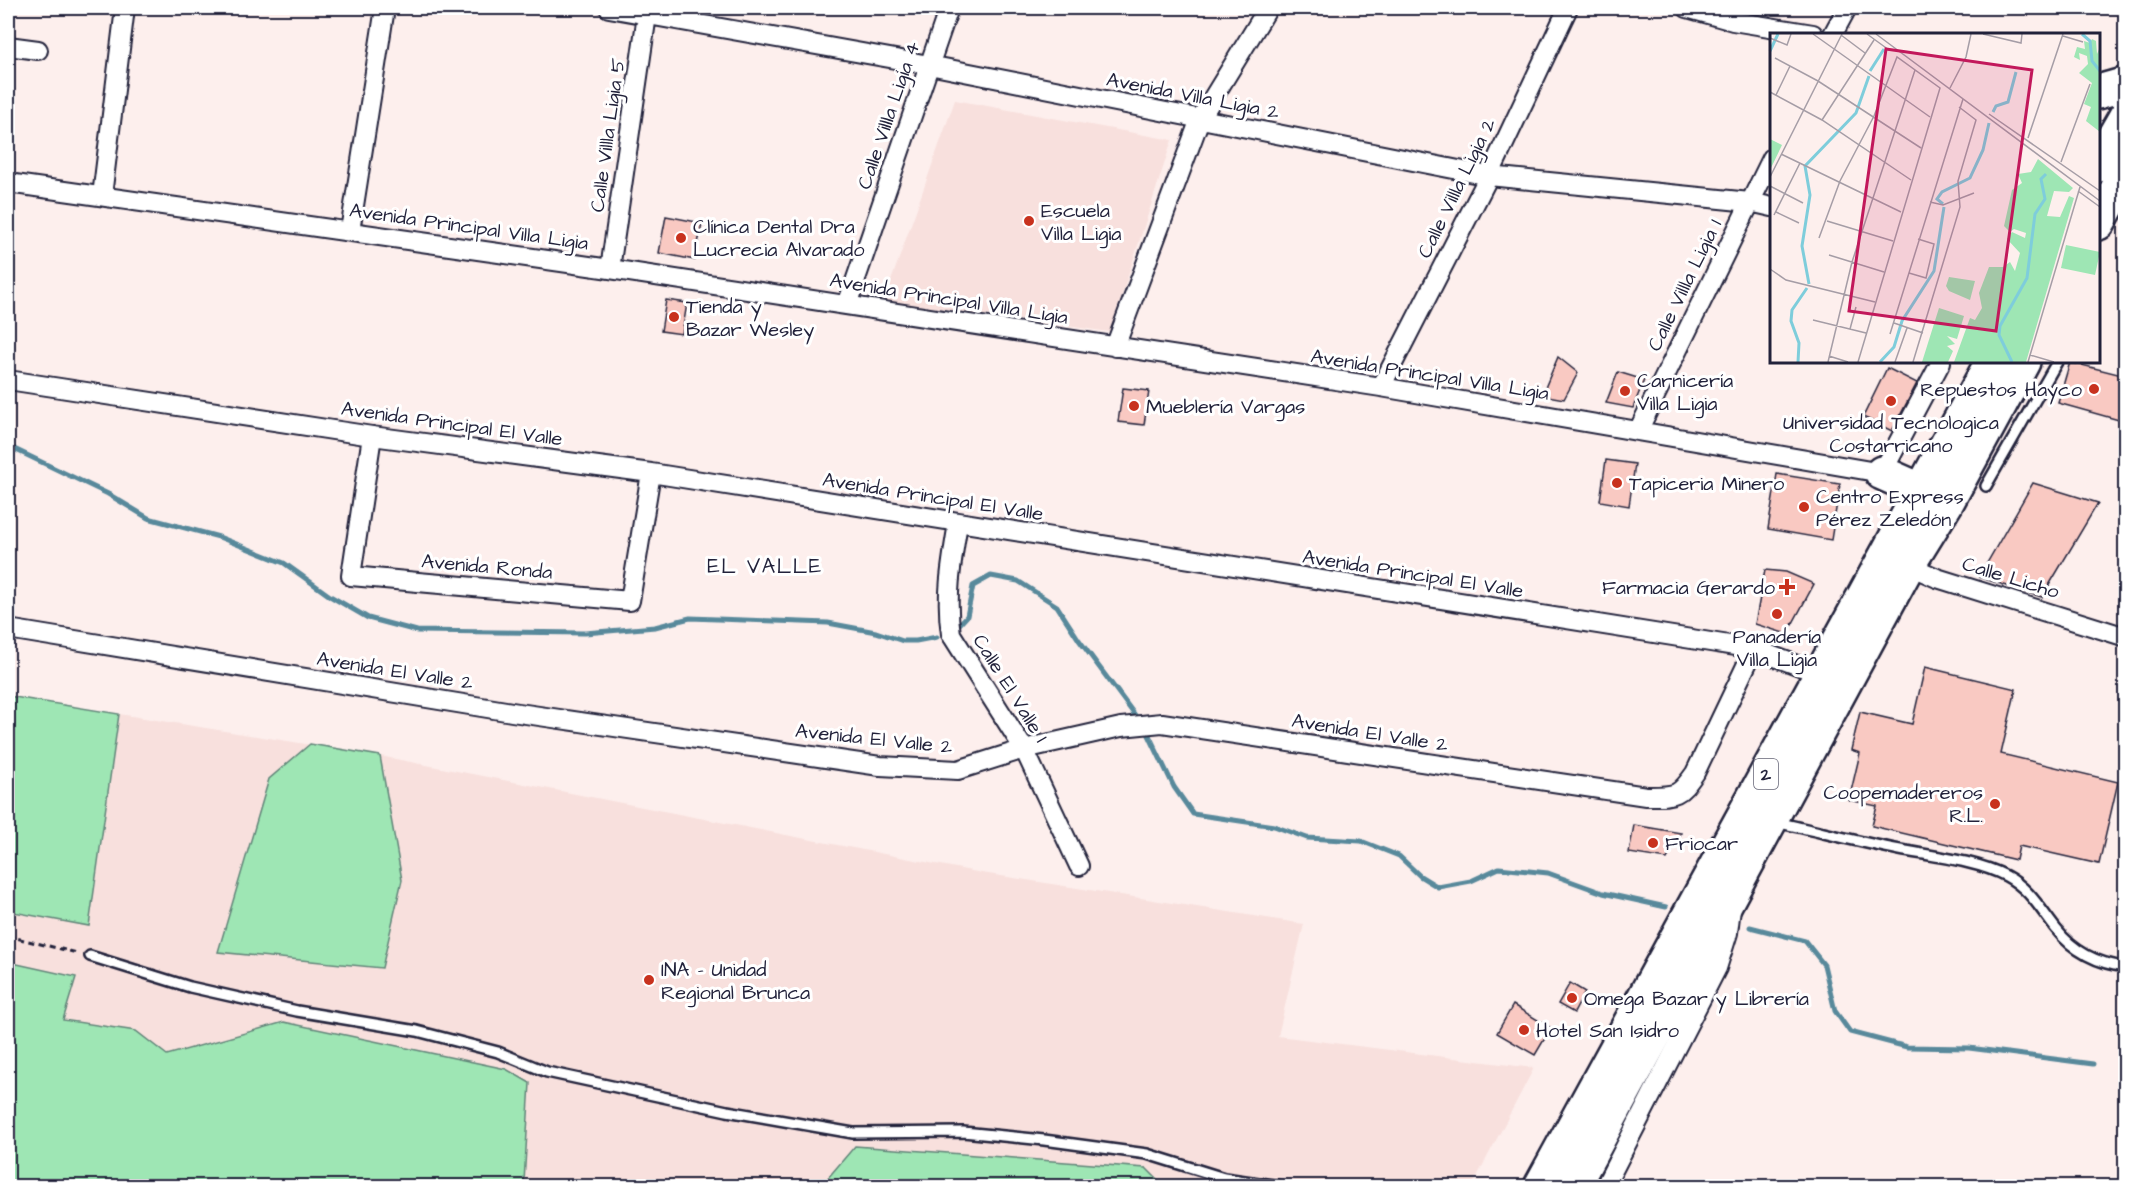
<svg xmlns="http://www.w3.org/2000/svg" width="2133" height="1194" font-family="'Architects Daughter',sans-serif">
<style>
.built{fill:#f8e0dd}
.green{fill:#9ee6b4;stroke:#608478;stroke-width:1.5}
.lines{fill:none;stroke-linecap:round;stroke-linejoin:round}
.stream{stroke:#59899b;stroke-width:5}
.building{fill:#f9c9c2;stroke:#22223b;stroke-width:1.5}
.lane-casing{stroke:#22223b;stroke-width:14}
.street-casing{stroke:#22223b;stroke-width:22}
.highway-casing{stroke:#22223b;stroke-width:38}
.path{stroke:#22223b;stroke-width:3;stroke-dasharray:6 4.5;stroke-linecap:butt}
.lane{stroke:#fff;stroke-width:9}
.street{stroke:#fff;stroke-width:18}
.highway{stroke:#fff;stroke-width:33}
.poi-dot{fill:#c8321e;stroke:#fff;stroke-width:2}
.labels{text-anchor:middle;stroke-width:6;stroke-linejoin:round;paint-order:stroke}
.shield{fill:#fff;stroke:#646476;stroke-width:1.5}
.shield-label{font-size:18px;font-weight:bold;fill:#22223b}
.street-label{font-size:20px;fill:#22223b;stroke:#fff}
.poi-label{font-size:20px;fill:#22223b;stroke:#fff;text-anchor:start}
.neighbourhood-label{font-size:21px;letter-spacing:1.5px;fill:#22223b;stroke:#fff}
.inset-river{fill:none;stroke:#7ecddb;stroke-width:3}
.inset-road{fill:none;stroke:#a59da6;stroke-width:1.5}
.view{fill:#c2185b;fill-opacity:0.15;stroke:#c2185b;stroke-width:3}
.inset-edge{fill:none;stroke:#22223b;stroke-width:3}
</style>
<rect width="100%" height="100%" fill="#fdefed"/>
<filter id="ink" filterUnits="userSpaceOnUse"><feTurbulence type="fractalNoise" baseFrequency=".0167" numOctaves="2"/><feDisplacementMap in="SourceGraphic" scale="12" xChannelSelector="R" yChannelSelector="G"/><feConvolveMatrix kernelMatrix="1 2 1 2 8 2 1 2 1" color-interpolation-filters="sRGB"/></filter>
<g filter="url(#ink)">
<!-- built -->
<path class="built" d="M955,100L1172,140L1110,332L884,301Z
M8,696L380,756L982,873L1304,924L1278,1036L1534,1068L1472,1186H8Z"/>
<!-- green -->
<path class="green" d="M8,696L119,714L89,926L8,911Z
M310,744L380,756L402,880L382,968L218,952L269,779Z
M8,962L76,977L63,1020L136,1031L167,1055L284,1022L506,1069L530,1083L524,1182L540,1186H8Z
M855,1146L1146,1168L1164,1186H821Z"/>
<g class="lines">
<!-- stream -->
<path class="stream" d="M8,446L108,494L148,518L219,537L284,563L330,596L368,618L417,631L585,633L655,627L690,618L828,623L876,632L903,641H916L937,637
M956,628L967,616L973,586L991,576L1018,581L1057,606L1079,640L1140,722
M1146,729L1174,787L1193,814L1274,826L1307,838L1361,841L1399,856L1420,876L1438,887L1471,881L1499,868L1548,873L1603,893L1666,907
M1750,927L1805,941L1824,965L1835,1011L1850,1032L1907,1047L1969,1048L2093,1064"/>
</g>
<!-- building -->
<path class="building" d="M666,216L702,223L695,260L659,253Z
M666,300L687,303L682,334L661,331Z
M1558,357L1578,373L1564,399L1542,395Z
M2070,362L2126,376V422L2058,403Z
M1887,368L1917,383L1892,431L1863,417Z
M1618,372L1644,380L1633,408L1606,403Z
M1123,388L1149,391L1144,425L1118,422Z
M1606,460L1635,464L1629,506L1600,501Z
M1777,474L1840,484L1831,540L1768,529Z
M2033,483L2098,503L2042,597L1979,577Z
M1765,570L1786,572L1814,584L1787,634L1755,624Z
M1925,667L2016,689L2001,754L2118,782L2099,864L2019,846L2016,860L1872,826L1877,806L1849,800L1860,753L1851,750L1860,712L1912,724Z
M1634,825L1681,833L1667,859L1629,853Z
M1570,983L1585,992L1574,1013L1558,1004Z
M1513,1005L1551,1028L1535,1055L1497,1033Z"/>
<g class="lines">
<defs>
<path id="lane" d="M1986,486L2057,362
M1776,822C1817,831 1858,842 1900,850C1932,856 1978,861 2006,876C2029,888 2041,910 2056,929C2073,951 2098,964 2126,967
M90,956L190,987L297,1011L417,1031L498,1052L547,1072L727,1111L853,1133L963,1132L1044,1140L1147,1154L1224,1178L1280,1186"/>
<path id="street" d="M609,8L929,65L1489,176L1750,202L1772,207
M1687,8L1733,21L1813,34
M1833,34L1847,8
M8,46L38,50
M8,183L610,269L1381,387L1882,473L1941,362
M102,196L125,8
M350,231L385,8
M610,269L648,8
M847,305L949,8
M1115,347L1200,119L1268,8
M8,380L372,436L651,473L1754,649L1829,677
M1381,387L1489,176L1568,8
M1638,431L1772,158
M372,436L351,576L630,601L651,473
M958,523C952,560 945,596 951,634L1024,749L1079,866
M1901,562L1937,578L2126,637
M8,629L512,712L880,766L958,770L1024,749L1121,727L1162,723L1646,796C1676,796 1678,797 1695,773L1754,649
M1605,1186L1717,968L1728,933L1731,908"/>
<path id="highway" d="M2098,92L2126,84
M2098,165L2126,116
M2098,223L2126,174
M1882,473L1943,500
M1541,1186L1992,362
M1573,1186L1908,565L1947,502L2023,362"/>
</defs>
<!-- lane casing -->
<use href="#lane" class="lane-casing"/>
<!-- street casing -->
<use href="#street" class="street-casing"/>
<!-- highway casing -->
<use href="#highway" class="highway-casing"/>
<!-- path -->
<path class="path" d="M8,936L77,953"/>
<!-- lane -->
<use href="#lane" class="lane"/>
<!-- street -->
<use href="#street" class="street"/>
<!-- highway -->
<use href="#highway" class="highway"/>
</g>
</g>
<!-- markers -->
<g class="poi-dot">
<circle cx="1029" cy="221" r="6"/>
<circle cx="681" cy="238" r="6"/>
<circle cx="674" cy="317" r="6"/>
<circle cx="2094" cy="389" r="6"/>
<circle cx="1625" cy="391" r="6"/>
<circle cx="1891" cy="401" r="6"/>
<circle cx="1134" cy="406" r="6"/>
<circle cx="1617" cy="483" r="6"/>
<circle cx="1804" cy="507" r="6"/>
<path d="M1784 578h6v6h6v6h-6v6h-6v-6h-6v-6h6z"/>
<circle cx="1777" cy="614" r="6"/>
<circle cx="1995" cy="804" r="6"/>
<circle cx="1653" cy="843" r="6"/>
<circle cx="649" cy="980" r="6"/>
<circle cx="1572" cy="998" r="6"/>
<circle cx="1524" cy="1030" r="6"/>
</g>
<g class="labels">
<!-- shield labels -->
<rect class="shield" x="1754" y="759" width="24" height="30" rx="4.5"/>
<g class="shield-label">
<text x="1766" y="780">2</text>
</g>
<!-- street labels -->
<g class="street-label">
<text transform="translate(1193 95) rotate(11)" y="7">Avenida Villa Ligia 2</text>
<text transform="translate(888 115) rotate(-71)" y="7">Calle Villla Ligia 4</text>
<text transform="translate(607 135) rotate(-82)" y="7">Calle Villla Ligia 5</text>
<text transform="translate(1456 188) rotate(-64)" y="7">Calle Villla Ligia 2</text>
<text transform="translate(469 226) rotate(8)" y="7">Avenida Principal Villa Ligia</text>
<text transform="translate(1684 285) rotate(-64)" y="7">Calle Villla Ligia 1</text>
<text transform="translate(949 298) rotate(9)" y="7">Avenida Principal Villa Ligia</text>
<text transform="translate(1430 374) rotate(9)" y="7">Avenida Principal Villa Ligia</text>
<text transform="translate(452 423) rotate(8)" y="7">Avenida Principal El Valle</text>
<text transform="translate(933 496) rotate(9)" y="7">Avenida Principal El Valle</text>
<text transform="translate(487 566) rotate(5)" y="7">Avenida Ronda</text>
<text transform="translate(1413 573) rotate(9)" y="7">Avenida Principal El Valle</text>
<text transform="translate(2011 577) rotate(17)" y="7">Calle Licho</text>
<text transform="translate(395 670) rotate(9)" y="7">Avenida El Valle 2</text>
<text transform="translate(1011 688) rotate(58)" y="7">Calle El Valle 1</text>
<text transform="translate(1370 732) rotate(9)" y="7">Avenida El Valle 2</text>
<text transform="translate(874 738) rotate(6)" y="7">Avenida El Valle 2</text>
</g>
<!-- poi labels -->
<g class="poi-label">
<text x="1041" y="217">Escuela<tspan x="1041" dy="23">Villa Ligia</tspan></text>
<text x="693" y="233">Clínica Dental Dra<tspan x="693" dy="23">Lucrecia Alvarado</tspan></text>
<text x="686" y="313">Tienda y<tspan x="686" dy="23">Bazar Wesley</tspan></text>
<text x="1637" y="387">Carnicería<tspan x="1637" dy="23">Villa Ligia</tspan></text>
<text x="2082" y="396" text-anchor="end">Repuestos Hayco</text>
<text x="1146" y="413">Mueblería Vargas</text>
<text x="1891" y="429" text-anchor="middle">Universidad Tecnologica<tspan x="1891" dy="23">Costarricano</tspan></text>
<text x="1629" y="490">Tapiceria Minero</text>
<text x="1816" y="503">Centro Express<tspan x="1816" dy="23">Pérez Zeledón</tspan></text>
<text x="1775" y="594" text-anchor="end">Farmacia Gerardo</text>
<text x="1777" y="643" text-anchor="middle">Panadería<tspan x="1777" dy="23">Villa Ligia</tspan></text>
<text x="1983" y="799" text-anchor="end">Coopemadereros<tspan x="1983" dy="23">R.L.</tspan></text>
<text x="1665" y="850">Friocar</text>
<text x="661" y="976">INA - Unidad<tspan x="661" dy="23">Regional Brunca</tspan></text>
<text x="1584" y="1005">Omega Bazar y Librería</text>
<text x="1536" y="1037">Hotel San Isidro</text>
</g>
<!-- neighbourhood labels -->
<g class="neighbourhood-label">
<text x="765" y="573">EL VALLE</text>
</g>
</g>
<!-- overview -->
<g transform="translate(1770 33)">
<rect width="330" height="330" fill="#fdefed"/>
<path d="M322,6L326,8L327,21L330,14V99L316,88L321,74L314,71L322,50L309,40L318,31L317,23L309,20L310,27L304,24L307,14L315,16L314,8L320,10ZM0,106L12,112L0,137ZM268,126L303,155L299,159L284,158L277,183L290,184L299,163L304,165L256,329H184L200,285L205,287L212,275L209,260L219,234H233L240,229L245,238L250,220L237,206L242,199L255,205L256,200L244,196L240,199L234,193L242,157L252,150L248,141L261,139ZM296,212L330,219L325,242L291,235ZM179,244L205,248L200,267L179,258L176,253ZM169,275L194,283L187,306L177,303L185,311L177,313L183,318L178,329H152Z" fill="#9ee6b4"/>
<path class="inset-river" d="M312,1L320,8L322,28L330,38M0,18L8,1M100,38L114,16M223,79L226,73L238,69L246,39M173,171L167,166L172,159L200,145L213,117L219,90M39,251L32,213L40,162L35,133L86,80L99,43M28,329L29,310L21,288L22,277L37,255M110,329L124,314L132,288L164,238L174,174M242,329L229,302L230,293L257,245L265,181L275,166L271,146L276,141"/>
<path class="inset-road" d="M43,1L160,84M97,1L119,17M106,1L330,168M213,1L251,10L252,1M71,2L95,20M293,3L313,9M0,5L17,12L21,1M5,25L48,48L151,115M180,55L196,24L201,1M0,59L52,87L141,147M6,62L20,33M219,81L330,158M52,87L104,7M258,105L293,1M11,121L131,179M291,129L320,51M0,144L72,1M0,153L33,170M308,158L330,174M160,169L173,172L204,160M6,179L29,190M4,182L30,130M57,188L123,208M49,205L70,148L104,83L127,24L170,55L88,329M59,222L114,239M0,236L16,247L105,269M139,240L156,245L164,211L148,206M43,287L96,300M124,290L153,300M80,296L86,274M120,301L193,66M260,322L284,329M59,323L78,329M58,329L82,229L145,37M125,329L137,295M143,329L190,174L188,148L206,87L189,74M258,329L310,154"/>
<path class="view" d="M116,16L262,37L226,298L79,278Z"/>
<rect width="330" height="330" class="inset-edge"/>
</g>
<!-- margin -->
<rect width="2133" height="1194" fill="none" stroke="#fff" stroke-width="30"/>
<rect x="15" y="15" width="2103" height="1164" fill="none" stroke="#22223b" stroke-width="2" filter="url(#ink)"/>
</svg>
